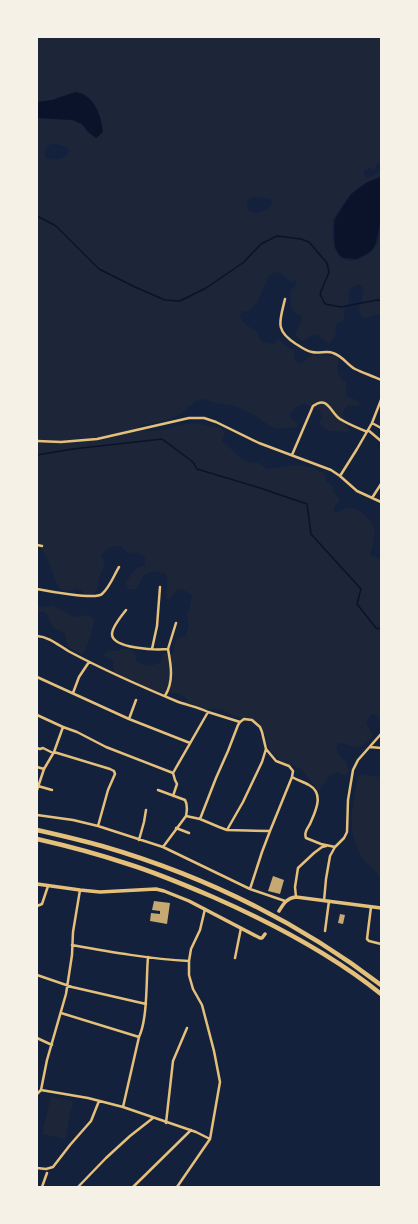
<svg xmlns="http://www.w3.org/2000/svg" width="418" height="1224" font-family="Signika,sans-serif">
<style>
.green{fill:#1d2539;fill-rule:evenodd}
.water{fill:#0b132b}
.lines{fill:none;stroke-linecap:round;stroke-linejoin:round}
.stream{stroke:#0b132b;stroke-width:1.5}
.building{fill:#c6a872}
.minor{stroke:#e5c07b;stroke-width:2.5}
.secondary{stroke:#e5c07b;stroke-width:3.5}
.motorway{stroke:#e5c07b;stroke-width:4.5}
</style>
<rect width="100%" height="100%" fill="#14213d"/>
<!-- green -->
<path class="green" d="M37,37H381V165L378,163L376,166L375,170H372L370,168L366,169L364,171V175L365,178H367L381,171V176C362,182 350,193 339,210C337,213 334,216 333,220C329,239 336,270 362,258C368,255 374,251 377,244C380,237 379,230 381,223V315C374,314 371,317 364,318L360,314L359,308C361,305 362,295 364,290L359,284L351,288L348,292L349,302L344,310V317L343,321L337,323L336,327L335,337L329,344L317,335H311L304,341H302L295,335C297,328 301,324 302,317C287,308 291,306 291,291V289H294L297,279L292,283L281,273L275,272L269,276L257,303L247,312L243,311L241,312L240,316L244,323L258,333L259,337L262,342L273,344L277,340L279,339L287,347L293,349L294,351V360L300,364C304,363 304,361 308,358C313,354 332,354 338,357L339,361L337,372L342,379L346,382V395L359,402V406L348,405C338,414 347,422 349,431L347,432L329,431L319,424L322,418L320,411C304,405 304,397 290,414V418L298,423L297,427L277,429L271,427L256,416L236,406L211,402L204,399L196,401L191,406L189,405C179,421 157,421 140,426L144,430L151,431L168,429L175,426L194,423L222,428L225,432L222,441L243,460L248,462L259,463L267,469L295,465L312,467L325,474L326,481L333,487V492L340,499L334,508V511C341,514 342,509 348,508C360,507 374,522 375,532C375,539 372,548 370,554L381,559V722C379,718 377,716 373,714L369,717L366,723L373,735C362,751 358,748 342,743H339L336,747C338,754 340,757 346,761L349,772C345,778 343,774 337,772L331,774L319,791L301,769L292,765L283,763L270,751L261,725L247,722L220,709H208L198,711L194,709L187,707V699C175,690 172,695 159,692C148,690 127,678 115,673L113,666L114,662L111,659L105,656L104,654L108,651H119L120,649H129L135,652L136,661C145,667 151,666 160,663L163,654H173L174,646L178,638L185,637C187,632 190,625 188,619C188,617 186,615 186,613L189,610L192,595L182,589L176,591L170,599H166C164,592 171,580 165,574C163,572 156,572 153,571L143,576L139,585L136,589H128L126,583C131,574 134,567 145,566V557L141,554L127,552L120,546C111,546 106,549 101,556L105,564C103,568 101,571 100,576C96,585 101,592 88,596C83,594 82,590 77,588L71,591C67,591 60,589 58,586C51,571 49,556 37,544V118L72,120L82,124L88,132L102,124C97,108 96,104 83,93L68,94L52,100L37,102ZM52,144C58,144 65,145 69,150C67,160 54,161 46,158C43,152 45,146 52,144ZM255,197L271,199L272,204C267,212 253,216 247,209V202L250,198Z
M51,605L67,613L71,616L73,617L86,615L94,619C94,627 87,648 82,655L67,646L65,634L53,627C48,619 50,609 37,613V606L47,607Z
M381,770V879C377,871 369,867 364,860C345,834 352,807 358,777L361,774L378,777Z
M51,1096L73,1101L65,1139L42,1134Z"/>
<!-- water -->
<path class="water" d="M76,92C95,96 101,115 103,132L96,138L88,132L82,124L73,120L37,118V102L52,100Z
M381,177V218L376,243L372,250L365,255L356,259L344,258L340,256L335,248L334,227L335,219L351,194L366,183Z"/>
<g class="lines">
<!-- stream -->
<path class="stream" d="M37,216L56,226L99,269L135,287L165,300L180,301L206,288L244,262L261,244L277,236L301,239L309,242L327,263L329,272L320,294L325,304L341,307L377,300L381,301
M37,455L73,449L162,439L193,462L197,469L257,487L307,504L311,534L361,589L357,604L376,628L381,629"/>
</g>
<!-- building -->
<path class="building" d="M273,876L284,880L280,894L268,891Z
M154,901L170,903L167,924L150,921L151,913L160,914V911L152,910Z
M340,914L345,915L343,924L338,923Z"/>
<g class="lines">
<!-- minor -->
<path class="minor" d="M285,299C280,321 274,330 296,344C301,347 306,351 312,352C319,354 327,350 333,353C343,356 347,365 355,369C363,373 373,376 381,380
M381,400L372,423L381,428
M368,430L381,441
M37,441L61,442L97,439L189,418H204L216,422L259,443L331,470L340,476L357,491L381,502
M292,455L313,406C328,395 330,412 340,419C348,424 358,428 367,432
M340,476L357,449L372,423
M372,498L381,484
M37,545L42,546
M37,589C47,591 96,600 102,594C110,587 114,575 119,567
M126,610C122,615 112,627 112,634C112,649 157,650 168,649C171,665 174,681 165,696
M37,636C50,637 59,646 70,652C104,670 140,686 176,701C186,705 198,707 208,712L173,773L106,747L77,732L63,727
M152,649L157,626L160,587
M168,649L176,623
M37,677L129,719L190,743
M73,693L79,677L89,662
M208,712L240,722
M37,715L63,727L54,752L44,769L37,790
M129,719L136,700
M370,747L381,748
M37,748L40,749L43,748L53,753
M266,749L276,761L289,766L293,771L292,777L270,831
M54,752L110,769L114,771L115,774L108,790L98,826
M37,767L44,769
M173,773L175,780L177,784L173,796
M292,777C297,780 304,782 309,785C325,794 315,812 310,824C307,829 304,833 306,838L321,844L335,847
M38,786L52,790
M158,790L185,800C188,805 187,811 186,816
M37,815L73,820L98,826L163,847L250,889L285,901
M200,819L216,778L228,751L238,725L240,722L244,719L252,720L260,727L262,732L266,749L262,762L243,802L227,830
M176,828L189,833
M139,840L144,822L146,810
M163,847L186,816L200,819L219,827L227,830L270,831L262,852L250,889
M296,897L295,887L298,868L314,853L322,847L326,846
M324,901L326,879L330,856L335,847L344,838L347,832L348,800L353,770L358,760L381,734
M37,906L42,904L48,886
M371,907L367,939L369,941L381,944
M325,931L329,901
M72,945C111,952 150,959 189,961
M235,958L241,928
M37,975L72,987L146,1004
M61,1013L139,1037
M37,1038L52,1045
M41,1090L47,1060L66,994L72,955L73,932L80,890
M37,1094L41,1090L88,1098L123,1107L196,1132L210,1139
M123,1107L139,1037C148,1018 146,979 148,957
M166,1123L173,1061L187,1028
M37,1168L46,1169L53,1167L70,1145L91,1121L99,1101
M42,1187L47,1173
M78,1187L106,1158L130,1136L153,1118
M133,1187L191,1130
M177,1187L210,1139L220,1082L214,1051L202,1005L193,989L189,975V961L191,949L200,930L205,909"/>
<!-- secondary -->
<path class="secondary" d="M37,884L80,890L100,892L156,889L164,891L189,901L260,938H262L265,934
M279,911C284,903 287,898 296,897L381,908"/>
<!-- motorway -->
<path class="motorway" d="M37,830C59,835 81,840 102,846C202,875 298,922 381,985
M37,839C68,846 98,854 128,864C157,873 185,885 213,897C272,923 330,953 381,994"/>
</g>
<!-- border -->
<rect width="418" height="1224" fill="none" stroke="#f6f1e7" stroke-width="76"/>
</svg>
